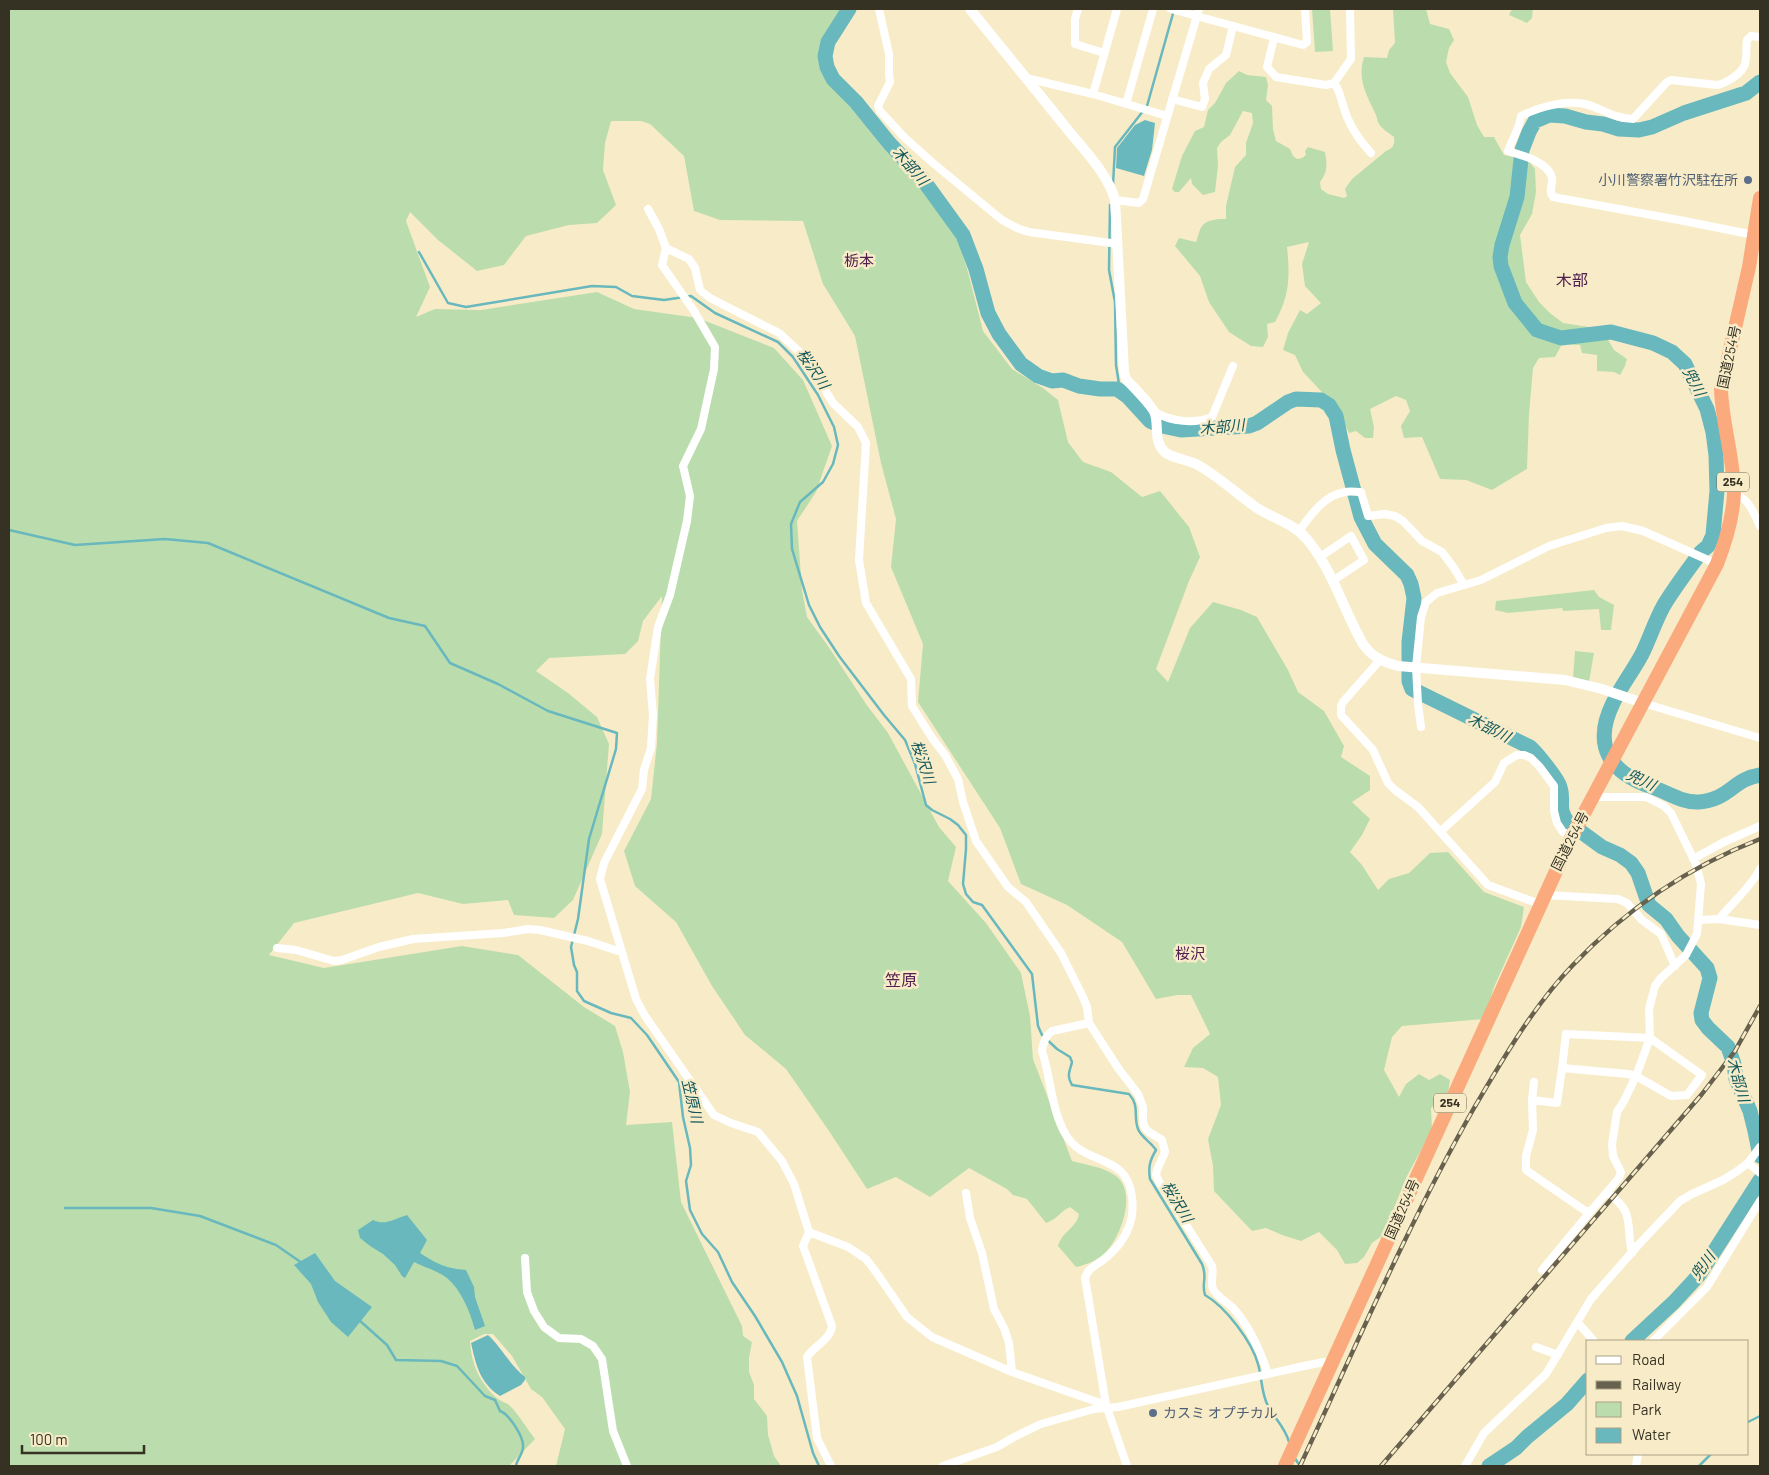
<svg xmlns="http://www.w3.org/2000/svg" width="1769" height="1475" font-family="Barlow,'Noto Sans JP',sans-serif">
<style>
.green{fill:#bbddad}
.water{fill:#68b8bd}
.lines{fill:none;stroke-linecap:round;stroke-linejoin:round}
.stream{stroke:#68b8bd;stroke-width:2.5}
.river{stroke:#68b8bd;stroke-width:15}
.minor{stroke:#fff;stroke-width:8}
.tertiary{stroke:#fff;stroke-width:10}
.trunk{stroke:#fbaa7e;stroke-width:14}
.rail-casing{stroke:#67614e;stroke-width:4.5}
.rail{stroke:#f8ecc8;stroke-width:2.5;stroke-dasharray:8;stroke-linecap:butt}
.service-dot{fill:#5c6f8a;stroke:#f8ecc8;stroke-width:2}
.labels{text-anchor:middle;stroke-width:5;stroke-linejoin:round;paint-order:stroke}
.shield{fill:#f8ecc8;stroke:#706954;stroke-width:1}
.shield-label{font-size:12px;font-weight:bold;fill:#353123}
.service-label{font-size:14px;fill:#4e5e75;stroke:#f8ecc8;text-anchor:end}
.street-label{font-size:14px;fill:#353123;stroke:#f8ecc8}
.water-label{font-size:15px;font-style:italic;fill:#11575b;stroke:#f8ecc8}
.neighbourhood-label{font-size:15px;fill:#532150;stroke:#f8ecc8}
.quarter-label{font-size:16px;fill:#532150;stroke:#f8ecc8}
</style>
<rect width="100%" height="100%" fill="#f8ecc8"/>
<!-- green -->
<path class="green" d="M9,9H844V24L832,39L823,55L822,67L827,80L848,103L883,148L914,179L940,212L959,243L968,272L983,331L1012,369L1043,388L1058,400L1068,442L1083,462L1111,472L1142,497L1160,491L1189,527L1200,557L1189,581L1156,669L1168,682L1190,628L1213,602L1241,610L1257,617L1288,670L1298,692L1324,711L1344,746L1341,757L1370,776V790L1352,802L1370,819L1362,835L1350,852L1362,865L1378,890L1389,879L1409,873L1430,853L1448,852L1484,892L1524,907L1521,927L1494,987L1484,1019L1402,1026L1392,1037L1384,1070L1399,1097L1406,1084L1419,1074L1429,1080L1440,1074L1450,1080L1448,1093L1431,1108L1432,1130L1407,1176L1383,1235L1372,1243L1364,1257L1357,1263L1345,1264L1337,1250L1319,1232L1301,1241L1282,1235L1266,1228L1252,1231L1214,1191L1213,1166L1208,1139L1221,1105L1218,1077L1203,1068L1184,1067L1193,1048L1210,1034L1191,995H1177L1156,999L1122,942L1067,905L1021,884L1000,828L918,702L923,644L891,567L896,519L881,463L855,336L823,284L803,221L720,220L694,211L684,156L650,124L641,121H611L605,143L603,170L616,205L597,223L569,225L526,236L504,265L477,271L438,240L410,212L406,221L430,287L416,317L435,309L481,310L597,292L634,309L698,318L774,348L803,380L832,446L816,492L797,521L802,590L807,617L828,646L866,704L888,733L939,827L956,847L948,881L986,923L1021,973L1030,1016L1033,1059L1072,1161C1087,1165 1104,1167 1116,1176C1138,1193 1120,1239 1104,1254C1096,1261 1086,1265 1076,1267L1058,1246C1063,1230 1076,1229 1079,1214L1070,1207C1059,1212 1058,1219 1046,1223L1027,1199L1013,1195L1007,1189L969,1168L930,1197L896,1177L867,1189L829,1131L786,1069L745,1035L712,986L676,922L635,886L624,851L651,799L657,743L662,596L643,621L638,641L625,654L549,658L536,671L568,693L597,717L609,744L602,834L573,900L554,918L514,915L508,900L463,904L418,893L294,923L269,955L324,968L462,946L518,955L584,1007L615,1026L623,1052L630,1092L626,1125L672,1122L681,1202L742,1326L743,1336L752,1342L749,1358V1372L754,1385V1399L767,1416L768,1435L774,1456L781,1466H556L565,1429L542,1397L531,1389L512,1356L493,1334H484L470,1341C471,1364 480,1384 498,1399C502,1402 508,1403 511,1407C520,1416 527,1429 535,1439L509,1466H9Z
M1312,9H1330L1333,51L1315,52Z
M1393,9H1426L1430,24L1449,29L1454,40L1449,48L1446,62L1450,73L1468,97L1477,125L1484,137H1494L1504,155L1528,160L1535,169L1536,192L1532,214L1520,235L1526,282L1539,302L1550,313L1563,323L1602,329L1614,350L1627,359L1625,366L1620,375L1614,372L1597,371V355L1582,353L1580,345L1562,344L1555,357L1539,358L1533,368L1529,414L1527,469L1492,490L1466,480L1440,479L1422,437L1404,438L1401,426L1410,411L1406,400L1396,396L1370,409L1374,427L1373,438H1365L1356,431L1349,433L1336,407L1303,372L1295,355L1283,350L1288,333L1300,310L1307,314L1321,303L1305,286L1302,264L1309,242L1287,247C1290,275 1290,296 1275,322L1267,324L1268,337L1263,347L1251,346L1229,332L1209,302L1200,276L1175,246L1179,238L1196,242C1198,237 1199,230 1202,226C1207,219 1219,219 1226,219V206L1235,167L1246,155V143L1253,123L1252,113L1243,111L1230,135L1221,142L1217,148L1218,166L1215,192L1203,195L1192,184L1191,178L1179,192H1175L1172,189L1182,156L1195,131L1204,127L1208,110L1215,103L1226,83L1239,71L1247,75L1266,77L1268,85L1266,100L1272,106L1273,129L1276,141L1290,149L1293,156L1297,159L1302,158L1306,155L1305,151L1308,147L1325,152C1327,164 1328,172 1320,182L1321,189L1328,194L1344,198L1347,196L1345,189L1352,179L1386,151C1393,148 1395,145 1394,137C1389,133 1382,129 1379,124C1377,121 1377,116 1375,113C1366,94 1357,79 1364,57L1387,58L1389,50L1395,43Z
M1512,9H1533L1532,18L1527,23L1509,15Z
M1594,590L1599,597L1614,605L1611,630H1601L1599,609L1563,611L1562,608L1508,613L1495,610L1496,601Z
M1575,651L1594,653L1589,682L1573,678Z"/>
<!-- water -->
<path class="water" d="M1145,120L1155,123L1152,150L1144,176L1116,168L1117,148L1135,125Z
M407,1215L427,1240L420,1253C437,1264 445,1268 466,1270L474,1287L475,1297L485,1326L475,1330C470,1312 462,1291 447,1278C438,1271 424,1267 414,1262L405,1278L402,1276L395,1265L383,1254L370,1246L360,1238L358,1230L373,1220C385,1226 394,1219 407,1215Z
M315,1253L335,1281L372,1307L348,1337L331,1322L318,1302L311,1284L294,1265Z
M488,1335C502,1348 509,1364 525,1377V1380L521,1385L500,1396C480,1383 476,1365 471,1343Z"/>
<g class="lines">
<!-- stream -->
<path class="stream" d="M1758,83H1760
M1113,185L1115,147L1147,106L1174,10
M1110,205L1109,270L1115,302L1116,365L1119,384L1117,389
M419,252L448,303L466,307L592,286L616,287L632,296L664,300L691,296L715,313L778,342L793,357L818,395L834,427L838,445L833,464L823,482L800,502L791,524L792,549L809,605L820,627L839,656L884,715L905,740L915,764L926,805L932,810L950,819L958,825L966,835V849L963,884L966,894L973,902L982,905L1032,974L1038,1026L1042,1035L1057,1049L1070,1057L1072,1062C1070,1071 1066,1075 1072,1085L1129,1094C1140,1106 1133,1116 1138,1129C1141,1137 1151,1142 1156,1150C1150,1160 1148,1167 1150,1179L1202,1264C1208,1278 1201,1283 1205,1295C1226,1307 1252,1342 1258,1364C1262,1377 1261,1393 1268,1406C1274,1418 1285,1427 1289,1442
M9,530L75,545L165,539L208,543L389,618L425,626L450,663L498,684L548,711L617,733L616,749L589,839L578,919L571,947L574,965L577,972V991L584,1001L611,1013L631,1018L647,1035L679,1082L683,1117L690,1148L691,1165L686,1181L690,1210L702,1234L718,1252L732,1282L755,1316L782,1362L797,1396L813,1453L819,1466
M65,1208H151L200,1216L276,1245L302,1263
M359,1320L387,1345L396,1360L441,1361L457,1366L485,1396L495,1400L500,1411C509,1414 524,1437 523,1447C523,1454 517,1459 516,1466
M1748,1422L1760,1416
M1294,1457L1300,1466
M1699,1466L1711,1454"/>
<!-- river -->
<path class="river" d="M849,9L828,42L825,56L827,67L833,79L856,102L889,143L921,177L963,235L976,269L988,313L999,334L1021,364L1038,376L1052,381L1063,380L1079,386L1100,389H1117L1127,396L1150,421L1162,426L1181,430L1249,426L1257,423L1288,402L1296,399L1321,400L1329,405L1336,416L1343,450L1361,517L1375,544L1407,575L1411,584L1414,598L1409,642V681L1412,689L1530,747C1536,752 1558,779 1560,787C1565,802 1556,808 1569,824
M1760,82L1746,93L1684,113L1652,127L1639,130L1619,129L1603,124L1586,122L1565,116L1549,115L1535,121L1529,132L1522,150L1517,197L1502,245L1500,257L1501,266L1515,303L1537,330L1561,338L1611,332L1653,343L1672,352L1685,364L1707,409L1713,432L1716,455L1717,491L1713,535L1708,546L1701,552C1688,570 1675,587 1664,605C1655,621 1650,638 1642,654C1633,671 1621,686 1613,703C1592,746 1610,773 1652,787C1667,792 1682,803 1699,802C1729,800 1733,779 1760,775
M1580,831L1602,847L1620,855L1631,863L1638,873L1649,905L1666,919L1678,936L1707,968L1710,978L1701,1013L1702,1020L1708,1028L1728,1047L1734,1064L1736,1079L1750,1111L1755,1131L1760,1156
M1632,1341L1674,1302L1699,1275L1760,1180
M1489,1466L1516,1448L1527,1437L1567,1404L1588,1380"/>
<!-- minor -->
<path class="minor" d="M879,9L889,54V74L890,82L878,106L880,111L905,138L933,163L1002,220L1017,228L1029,232L1118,244
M1078,9L1075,19V44L1104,53
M1171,9L1303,45L1307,42L1305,9
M1274,38L1267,67L1276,77L1326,85L1334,83L1351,59L1350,9
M1026,78L1093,94L1167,116
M1334,83C1340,91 1340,96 1343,105C1348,124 1358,139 1371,153
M1093,94L1117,9
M1172,99L1202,107L1205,99L1203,83L1209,69L1226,55L1233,26
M1126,104L1153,9
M1115,200L1139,203L1143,199L1199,9
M648,209L659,229L666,248L689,259L695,268L700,290L710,298L779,333L805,357L833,403L858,427L866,443L859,560L866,603L911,679L912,706L932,738L945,755L958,779L963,802L976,841L1008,887L1026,902L1061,953L1083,997L1087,1007L1089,1023L1118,1068L1138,1094L1143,1107V1122L1145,1128L1149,1132L1162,1140L1165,1152L1157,1170L1156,1175L1160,1183L1212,1266C1214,1274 1210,1282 1213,1289C1217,1297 1227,1302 1233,1308C1250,1327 1260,1350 1268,1374
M1754,235L1679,220L1553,197C1548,191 1553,185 1552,178C1549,162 1521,155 1508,151L1519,125L1521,116C1539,107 1564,100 1585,104C1601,108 1615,119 1633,119L1667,82L1671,80L1717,85C1726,83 1742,74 1745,64C1747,57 1746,47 1747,40L1751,36L1760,37
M666,248L662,265L694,311L715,347L714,369L701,429L683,466L690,496L687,521L670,595L658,627L650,679L653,715L651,748L644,770L642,789L604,863L600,879L636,999L645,1016L714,1115L731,1123L758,1132L782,1161L794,1184L809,1232L803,1246L832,1326C831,1339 814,1346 807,1357L817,1438L831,1466
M1155,412C1171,422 1195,424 1212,417L1233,366
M1734,494C1749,498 1753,512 1760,526
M1299,531C1310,516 1324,495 1345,492C1350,491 1356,492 1361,492L1368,516L1385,514L1395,516L1403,521L1422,541L1442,552L1454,568L1464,585
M1320,557L1351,536L1364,560L1334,580
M1380,660L1343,702L1341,706V715L1373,750L1388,783L1395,790L1418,807L1488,885L1540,904
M1643,703L1760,738
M1421,727L1418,704L1416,667L1421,617L1426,602L1437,593L1481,580L1549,546L1606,528L1622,526L1643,531L1717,564
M1593,797H1646L1664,806L1671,813L1696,864L1701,884L1697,934L1686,955L1661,978L1655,986L1649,1009L1650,1038L1636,1076L1624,1101L1617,1112L1612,1144L1613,1156L1621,1172L1619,1178L1607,1192C1636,1214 1625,1221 1632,1253
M1441,831L1495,782L1504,763L1517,755H1524L1531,758L1539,766L1554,786V811L1557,823L1563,832L1572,836
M1693,859L1724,842L1760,826
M1544,895L1618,899L1627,903L1642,920L1661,934L1675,966
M1719,919C1733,902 1750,888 1760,869
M1698,920L1719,919L1760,925
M277,948L296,950L334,961L342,960L379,947L413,939L503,933L528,929L540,930L588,941L621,952
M1089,1023L1052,1031C1045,1036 1043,1043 1042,1051C1051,1078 1051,1110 1066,1135C1085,1167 1127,1152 1132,1197C1133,1205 1133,1212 1131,1220C1127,1236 1116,1250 1103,1260C1095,1266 1088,1268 1085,1278L1106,1405L1127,1466
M1566,1034L1650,1038L1702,1075L1687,1095L1671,1096L1636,1076L1628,1074L1562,1068Z
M1534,1082L1532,1100L1557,1103L1562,1068
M1532,1100L1533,1130L1526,1156V1170L1584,1210L1590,1212L1607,1192
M1748,1163L1760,1173
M966,1193L970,1218L982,1253L994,1309L1004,1328L1009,1343L1012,1372
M809,1232L848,1247L866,1259L876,1272L907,1317L932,1337L1012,1372L1106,1405
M525,1258L527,1292L534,1311L544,1327L559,1338L581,1339L593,1346L602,1359L613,1431L627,1466
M1542,1270L1590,1212
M1578,1323L1594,1341
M1653,1341L1707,1287L1760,1201
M1536,1347L1558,1355
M943,1466L997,1447L1014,1437L1041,1424L1094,1409L1118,1407L1304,1366L1324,1362L1333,1363
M1465,1466L1484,1433L1546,1374L1591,1299L1640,1243L1680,1201L1692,1194L1723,1180L1736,1172L1748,1163L1760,1147
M1636,1466L1638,1454"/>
<!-- tertiary -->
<path class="tertiary" d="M970,9C1001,47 1032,86 1064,125C1081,147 1108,173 1115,200L1124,372L1126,379C1132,386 1153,406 1155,414C1159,426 1153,443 1166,453C1175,459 1189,460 1198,465C1219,477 1237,494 1257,508C1276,520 1295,523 1310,543C1334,574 1344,611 1363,644C1372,657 1383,662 1398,666L1565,680L1602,689L1643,703"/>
<!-- trunk -->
<path class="trunk" d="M1285,1466L1572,836L1717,564C1726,541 1733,517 1734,493C1734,458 1722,424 1721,389L1749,267L1760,198"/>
<defs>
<path id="rail" d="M1300,1466C1356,1346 1408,1224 1474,1108C1503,1059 1532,1008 1572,966C1625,910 1688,867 1760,839
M1381,1466L1702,1094L1735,1051L1760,1006"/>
</defs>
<!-- rail casing -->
<use href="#rail" class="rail-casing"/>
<!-- rail -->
<use href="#rail" class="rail"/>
</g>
<!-- markers -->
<g class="service-dot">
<circle cx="1748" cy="180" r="5"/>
<circle cx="1153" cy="1413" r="5"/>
</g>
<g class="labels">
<!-- shield labels -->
<g class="shield">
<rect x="1717" y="472.5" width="32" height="19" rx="4"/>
<rect x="1434" y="1093.5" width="32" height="19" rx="4"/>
</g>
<g class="shield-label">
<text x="1733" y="486">254</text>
<text x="1450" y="1107">254</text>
</g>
<!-- service labels -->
<g class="service-label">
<text x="1738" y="185">小川警察署竹沢駐在所</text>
<text x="1163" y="1418" text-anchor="start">カスミ オプチカル</text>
</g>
<!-- street labels -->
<g class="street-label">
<text transform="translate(1729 357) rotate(-78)" y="5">国道254号</text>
<text transform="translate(1570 841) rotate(-63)" y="5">国道254号</text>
<text transform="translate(1402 1209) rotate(-66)" y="5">国道254号</text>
</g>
<!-- water labels -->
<g class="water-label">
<text transform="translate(910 166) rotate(49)" y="5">木部川</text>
<text transform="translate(813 369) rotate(56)" y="5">桜沢川</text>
<text transform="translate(1694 382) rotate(62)" y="5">兜川</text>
<text transform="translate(1222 427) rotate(-5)" y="5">木部川</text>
<text transform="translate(1489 728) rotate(27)" y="5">木部川</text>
<text transform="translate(923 762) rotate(72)" y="5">桜沢川</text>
<text transform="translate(1641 780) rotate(25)" y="5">兜川</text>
<text transform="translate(1738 1080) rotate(74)" y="5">木部川</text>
<text transform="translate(692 1101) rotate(77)" y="5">笠原川</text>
<text transform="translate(1177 1202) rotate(59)" y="5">桜沢川</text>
<text transform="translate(1703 1266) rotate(-54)" y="5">兜川</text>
</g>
<!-- neighbourhood labels -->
<g class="neighbourhood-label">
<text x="859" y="266">栃本</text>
<text x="1190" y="959">桜沢</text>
</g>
<!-- quarter labels -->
<g class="quarter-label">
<text x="1572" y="286">木部</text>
<text x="901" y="986">笠原</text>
</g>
</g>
<!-- border -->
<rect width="1769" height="1475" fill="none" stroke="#353123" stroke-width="20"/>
<!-- legend -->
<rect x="1586" y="1340" width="162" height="115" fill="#f8ecc8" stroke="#aaa186"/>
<rect x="1596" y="1356" width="25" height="8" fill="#ffffff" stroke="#aaa186"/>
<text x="1632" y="1365" font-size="15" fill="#353123">Road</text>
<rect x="1596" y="1381" width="25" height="8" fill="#67614e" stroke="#aaa186"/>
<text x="1632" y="1390" font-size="15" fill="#353123">Railway</text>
<rect x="1596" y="1402" width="25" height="15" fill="#bbddad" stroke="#aaa186"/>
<text x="1632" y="1415" font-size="15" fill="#353123">Park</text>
<rect x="1596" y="1428" width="25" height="15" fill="#68b8bd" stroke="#aaa186"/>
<text x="1632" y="1440" font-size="15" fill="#353123">Water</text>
<!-- scale -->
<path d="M22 1445v8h122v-8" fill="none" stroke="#353123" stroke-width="2.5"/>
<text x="30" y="1445" font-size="15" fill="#353123" stroke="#f8ecc8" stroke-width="4" paint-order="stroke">100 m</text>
</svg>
